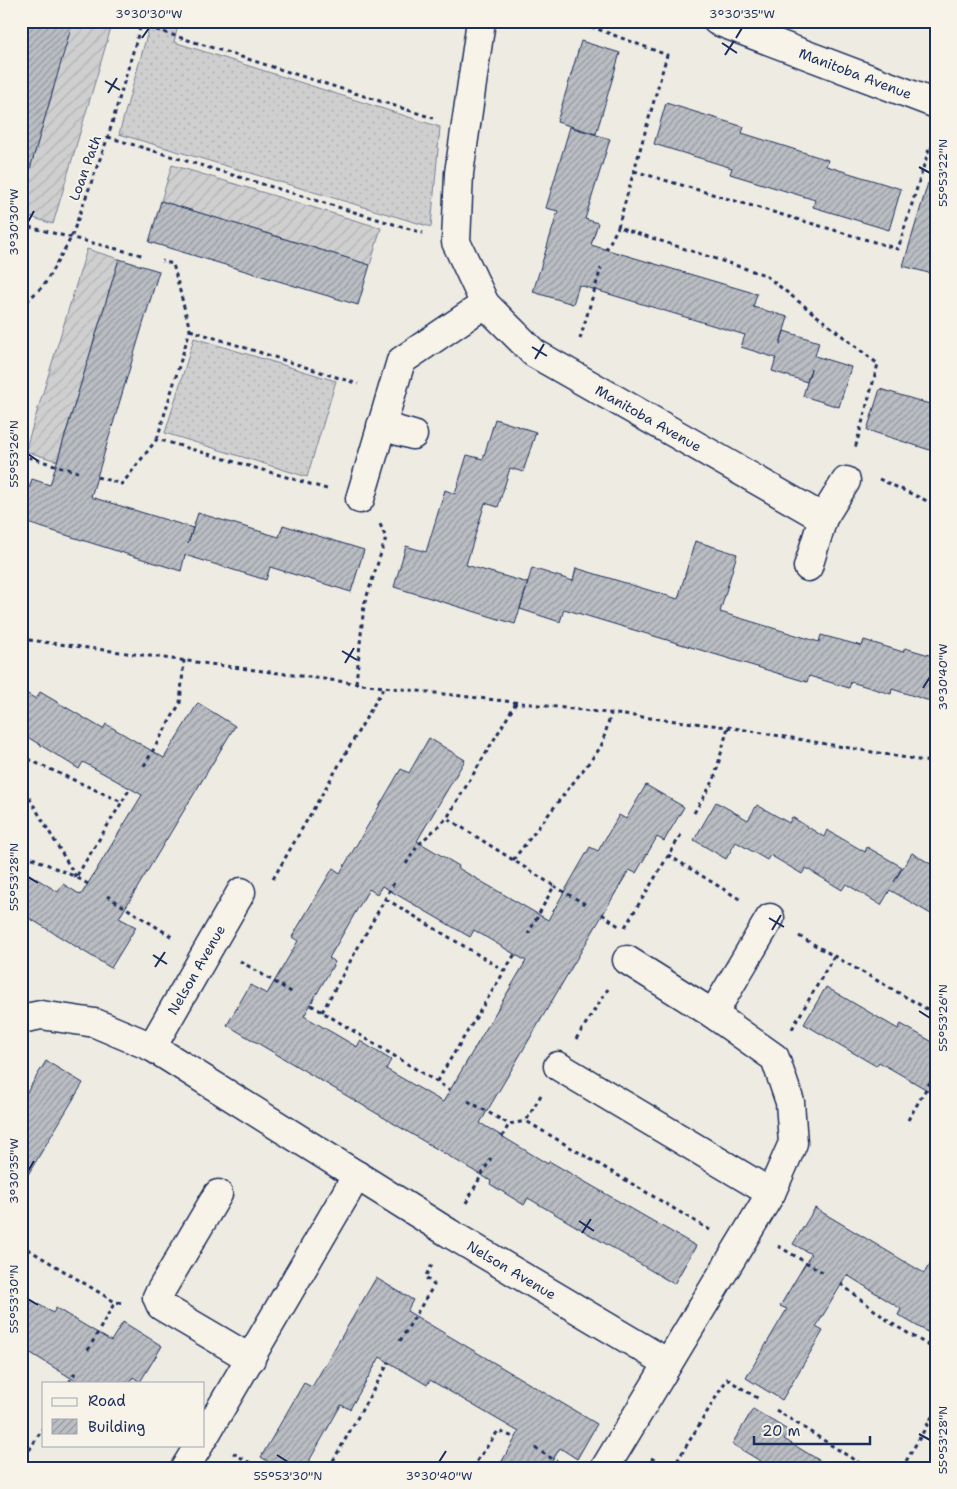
<svg xmlns="http://www.w3.org/2000/svg" width="957" height="1489" font-family="'Shantell Sans',sans-serif">
<style>
.grass{fill:url(#grass-dots);stroke:#757f96}
.garden{fill:url(#garden-furrows);stroke:#757f96}
.building{fill:url(#building-hatch);stroke:#1b2f5e;fill-rule:evenodd}
.lines{fill:none;stroke-linecap:round;stroke-linejoin:round}
.minor-casing{stroke:#1b2f5e;stroke-width:31}
.path{stroke:#1b2f5e;stroke-width:3;stroke-dasharray:4 4;stroke-linecap:butt}
.minor{stroke:#f7f3e8;stroke-width:28}
.ticks{fill:none;stroke:#1b2f5e;stroke-width:2}
.labels{text-anchor:middle;stroke-width:4;stroke-linejoin:round;paint-order:stroke}
.street-label{font-size:14px;fill:#1b2f5e;stroke:#f7f3e8}
.neatline{fill:none;stroke:#1b2f5e;stroke-width:2}
.ticks-label{font-size:12px;text-anchor:middle;fill:#1b2f5e}
</style>
<defs>
<pattern id="grass-dots" width="8" height="8" patternUnits="userSpaceOnUse" patternTransform="scale(1.25)"><rect width="8" height="8" fill="#cfcfcf"/><path d="M2 2h.1M6 6h.1" fill="none" stroke="#b1b2b4" stroke-width="1.8" stroke-linecap="round"/></pattern>
<pattern id="garden-furrows" width="10" height="10" patternUnits="userSpaceOnUse" patternTransform="scale(1.25)"><rect width="10" height="10" fill="#cfcfcf"/><path d="M-1 1l2-2M0 10L10 0M9 11l2-2" fill="none" stroke="#b1b2b4"/></pattern>
<pattern id="building-hatch" width="6" height="6" patternUnits="userSpaceOnUse" patternTransform="scale(1.25)"><rect width="6" height="6" fill="#babdc2"/><path d="M-1 1l2-2M0 6l6-6M5 7l2-2" fill="none" stroke="#969aa1"/></pattern>
</defs>
<rect width="100%" height="100%" fill="#eeebe2"/>
<filter id="ink" filterUnits="userSpaceOnUse"><feTurbulence type="fractalNoise" baseFrequency=".02" numOctaves="2"/><feDisplacementMap in="SourceGraphic" scale="10" xChannelSelector="R" yChannelSelector="G"/><feConvolveMatrix kernelMatrix="1 2 1 2 8 2 1 2 1" color-interpolation-filters="sRGB"/></filter>
<g filter="url(#ink)">
<!-- grass -->
<path class="grass" d="M151,21H179L174,42L440,127L431,227L119,134Z
M194,338L336,381L307,477L165,433Z"/>
<!-- garden -->
<path class="garden" d="M68,21H113L53,224L21,214V198L53,91Z
M172,165L381,228L370,265L161,201Z
M87,249L119,259L57,461L25,451Z"/>
<!-- building -->
<path class="building" d="M21,21H73L30,169L21,168Z
M581,41L620,53L596,134L557,122Z
M666,103L744,127L742,133L828,160L826,166L901,189L889,230L813,207L815,200L730,174L732,168L654,144Z
M570,127L610,139L585,219L598,223L591,245L757,294L753,307L788,317L780,344L784,331L819,342L815,356L851,367L839,407L803,396L811,369L807,382L772,371L776,358L741,347L745,335L579,285L573,304L533,292L558,211L546,208Z
M928,183L936,184V275L903,266Z
M161,201L370,265L358,305L149,242Z
M119,259L159,271L91,497L193,528L188,544L198,513L279,537L283,525L364,550L351,592L270,567L266,580L185,555L181,571L21,521V514L32,479L50,485Z
M880,389L936,406V452L867,430Z
M495,419L536,432L523,472L510,468L498,507L485,503L466,565L528,583L515,624L394,587L406,546L426,552L445,490L455,494L467,455L483,459Z
M695,541L737,554L720,612L819,642L821,635L862,646L864,640L903,652L905,648L936,657V703L892,689L891,694L851,682L849,688L809,676L807,682L564,609L560,622L520,609L532,568L573,581L576,568L678,599Z
M21,690L36,699L40,692L103,729L106,724L164,758L198,703L235,726L119,918L136,927L111,968L21,913V869L58,892L63,884L81,895L142,795L83,762L79,769L21,733Z
M429,738L465,760L417,841L459,866L458,868L548,920L590,847L598,851L619,815L626,819L646,785L684,807L664,841L657,837L636,873L629,870L480,1123L548,1164L549,1161L696,1246L674,1284L528,1198L524,1205L490,1184L491,1181L227,1025L250,985L267,994L298,941L292,937L333,868L340,873L401,769L409,773ZM382,886L470,937L474,930L526,961L443,1102L386,1069L391,1060L360,1041L357,1047L304,1016L335,962L329,958L369,889L377,894Z
M716,802L748,820L757,805L789,823L792,817L824,837L827,830L865,852L867,847L902,867L894,882L912,853L936,867V917L890,890L881,905L846,884L842,890L806,868L802,874L770,855L767,860L736,842L726,859L694,840Z
M826,987L898,1029L901,1024L936,1044V1095L879,1062L876,1066L804,1024Z
M46,1061L83,1083L21,1186V1102Z
M815,1208L924,1273L936,1254V1337L898,1315L901,1309L847,1275L816,1327L823,1331L782,1400L746,1378L787,1309L780,1306L811,1254L793,1244Z
M376,1278L413,1300L407,1311L597,1424L577,1459L560,1448L548,1468H498L519,1432L430,1380L427,1385L380,1357L350,1409L341,1405L305,1468H278L261,1457L304,1383L312,1387Z
M21,1294L53,1313L56,1308L111,1341L123,1322L162,1346L140,1382L133,1377L130,1383H79L21,1347Z
M753,1409L789,1431L784,1439L832,1468H772L732,1444Z"/>
<g class="lines">
<defs>
<g id="minor">
<path id="s1" d="M717,21L936,104"/>
<path id="s2" d="M485,304L534,353L823,518L846,481"/>
<path d="M381,426L413,435"/>
<path d="M360,499L401,361L485,304L456,242L459,173L481,21"/>
<path d="M808,567L823,518"/>
<path d="M713,1014L770,918"/>
<path id="s3" d="M21,1019L41,1015L95,1023L152,1047L449,1233L668,1363"/>
<path id="s4" d="M152,1047L241,892"/>
<path d="M558,1066L771,1193"/>
<path d="M218,1194L157,1297L161,1306L251,1359"/>
<path d="M204,1437L357,1175"/>
<path d="M185,1468L199,1445"/>
<path d="M605,1468L771,1193L793,1143L790,1102L775,1058L713,1014L627,960"/>
</g>
</defs>
<!-- minor casing -->
<use href="#minor" class="minor-casing"/>
<!-- path -->
<path class="path" d="M576,21L667,55L618,227L765,275L878,364L855,449
M141,25L433,118
M108,137L423,233
M634,171L898,249L930,146L936,152
M21,225L145,256
M606,250L618,227
M21,307L44,285L71,238L108,137L142,21
M190,330L358,384
M580,339L601,268
M157,439L190,330L173,264L162,261
M21,455L78,472
M97,477L122,484L157,439L327,489
M879,479L936,505
M21,639L384,687L728,727L936,763
M356,683L364,605L386,538L380,524
M516,703L447,818L554,886L528,934
M21,756L122,802L130,788
M144,766L180,703L184,660
M21,784L76,877L21,853
M694,813L714,780L728,727
M668,855L741,900
M513,860L601,747L611,714
M406,864L418,845L447,818
M273,879L384,687
M88,884L76,877L122,802
M554,886L585,904
M107,896L174,938
M386,899L505,971
M602,914L620,927
M625,927L682,833
M799,936L934,1013L936,1009
M240,961L293,993
M311,1005L450,1090
M322,1012L395,881
M934,1013L936,1019
M792,1029L834,956
M576,1039L608,989
M437,1081L515,954
M541,1095L526,1121L710,1230
M468,1101L509,1124L526,1121
M908,1120L936,1072
M502,1137L509,1124
M466,1203L491,1158
M21,1245L115,1302L123,1303
M778,1246L824,1273
M841,1284L891,1323L936,1350
M400,1341L434,1285L425,1277L433,1263
M88,1350L115,1302
M69,1383L76,1371
M776,1410L867,1468
M535,1448L567,1468
M233,1453L259,1468
M651,1458L667,1468
M21,1464L44,1426
M329,1468L389,1362
M472,1468L498,1431L516,1438
M673,1468L727,1379L759,1399
M902,1468L936,1410"/>
<!-- minor -->
<use href="#minor" class="minor"/>
</g>
</g>
<!-- ticks -->
<path class="ticks" d="M142,38L149,28M736,38L742,28M722,43L737,53M725,55L734,41M105,81L120,90M108,93L117,78M919,167L930,173M28,222L34,211M532,347L547,356M535,359L544,344M28,454L38,461M342,651L357,660M345,663L354,648M923,688L930,677M28,877L38,883M769,918L784,927M772,930L781,915M153,955L167,964M155,967L165,952M919,1011L930,1018M28,1171L34,1161M579,1221L594,1231M582,1233L591,1219M28,1299L38,1305M919,1434L930,1440M277,1455L288,1462M439,1462L446,1451"/>
<g class="labels">
<!-- street labels -->
<g class="street-label">
<text dy="5" stroke="none"><textPath href="#s1" startOffset="148">Manitoba Avenue</textPath></text>
<text transform="translate(85 168) rotate(-70)" y="5">Loan Path</text>
<text dy="5" stroke="none"><textPath href="#s2" startOffset="201">Manitoba Avenue</textPath></text>
<text dy="5" stroke="none"><textPath href="#s4" startOffset="89">Nelson Avenue</textPath></text>
<text dy="5" stroke="none"><textPath href="#s3" startOffset="560">Nelson Avenue</textPath></text>
</g>
</g>
<!-- margin -->
<rect width="957" height="1489" fill="none" stroke="#f7f3e8" stroke-width="55"/>
<!-- legend -->
<rect x="42" y="1382" width="162" height="65" fill="#f7f3e8" stroke="#9fa5b1"/>
<rect x="52" y="1398" width="25" height="8" fill="#f7f3e8" stroke="#9fa5b1"/>
<text x="88" y="1406" font-size="15" fill="#1b2f5e">Road</text>
<rect x="52" y="1419" width="25" height="15" fill="url(#building-hatch)" stroke="#9fa5b1"/>
<text x="88" y="1432" font-size="15" fill="#1b2f5e">Building</text>
<!-- scale -->
<path d="M754 1436v8h116v-8" fill="none" stroke="#1b2f5e" stroke-width="2.5"/>
<text x="762" y="1436" font-size="15" fill="#1b2f5e" stroke="#f7f3e8" stroke-width="4" paint-order="stroke">20 m</text>
<rect x="28" y="28" width="902" height="1434" class="neatline"/>
<g class="ticks-label">
<text x="149" y="18">3°30'30"W</text>
<text x="742" y="18">3°30'35"W</text>
<text transform="translate(943 173) rotate(-90)" y="4">55°53'22"N</text>
<text transform="translate(14 222) rotate(-90)" y="4">3°30'30"W</text>
<text transform="translate(14 454) rotate(-90)" y="4">55°53'26"N</text>
<text transform="translate(943 677) rotate(-90)" y="4">3°30'40"W</text>
<text transform="translate(14 877) rotate(-90)" y="4">55°53'28"N</text>
<text transform="translate(943 1018) rotate(-90)" y="4">55°53'26"N</text>
<text transform="translate(14 1171) rotate(-90)" y="4">3°30'35"W</text>
<text transform="translate(14 1299) rotate(-90)" y="4">55°53'30"N</text>
<text transform="translate(943 1440) rotate(-90)" y="4">55°53'28"N</text>
<text x="288" y="1480">55°53'30"N</text>
<text x="439" y="1480">3°30'40"W</text>
</g>
</svg>
